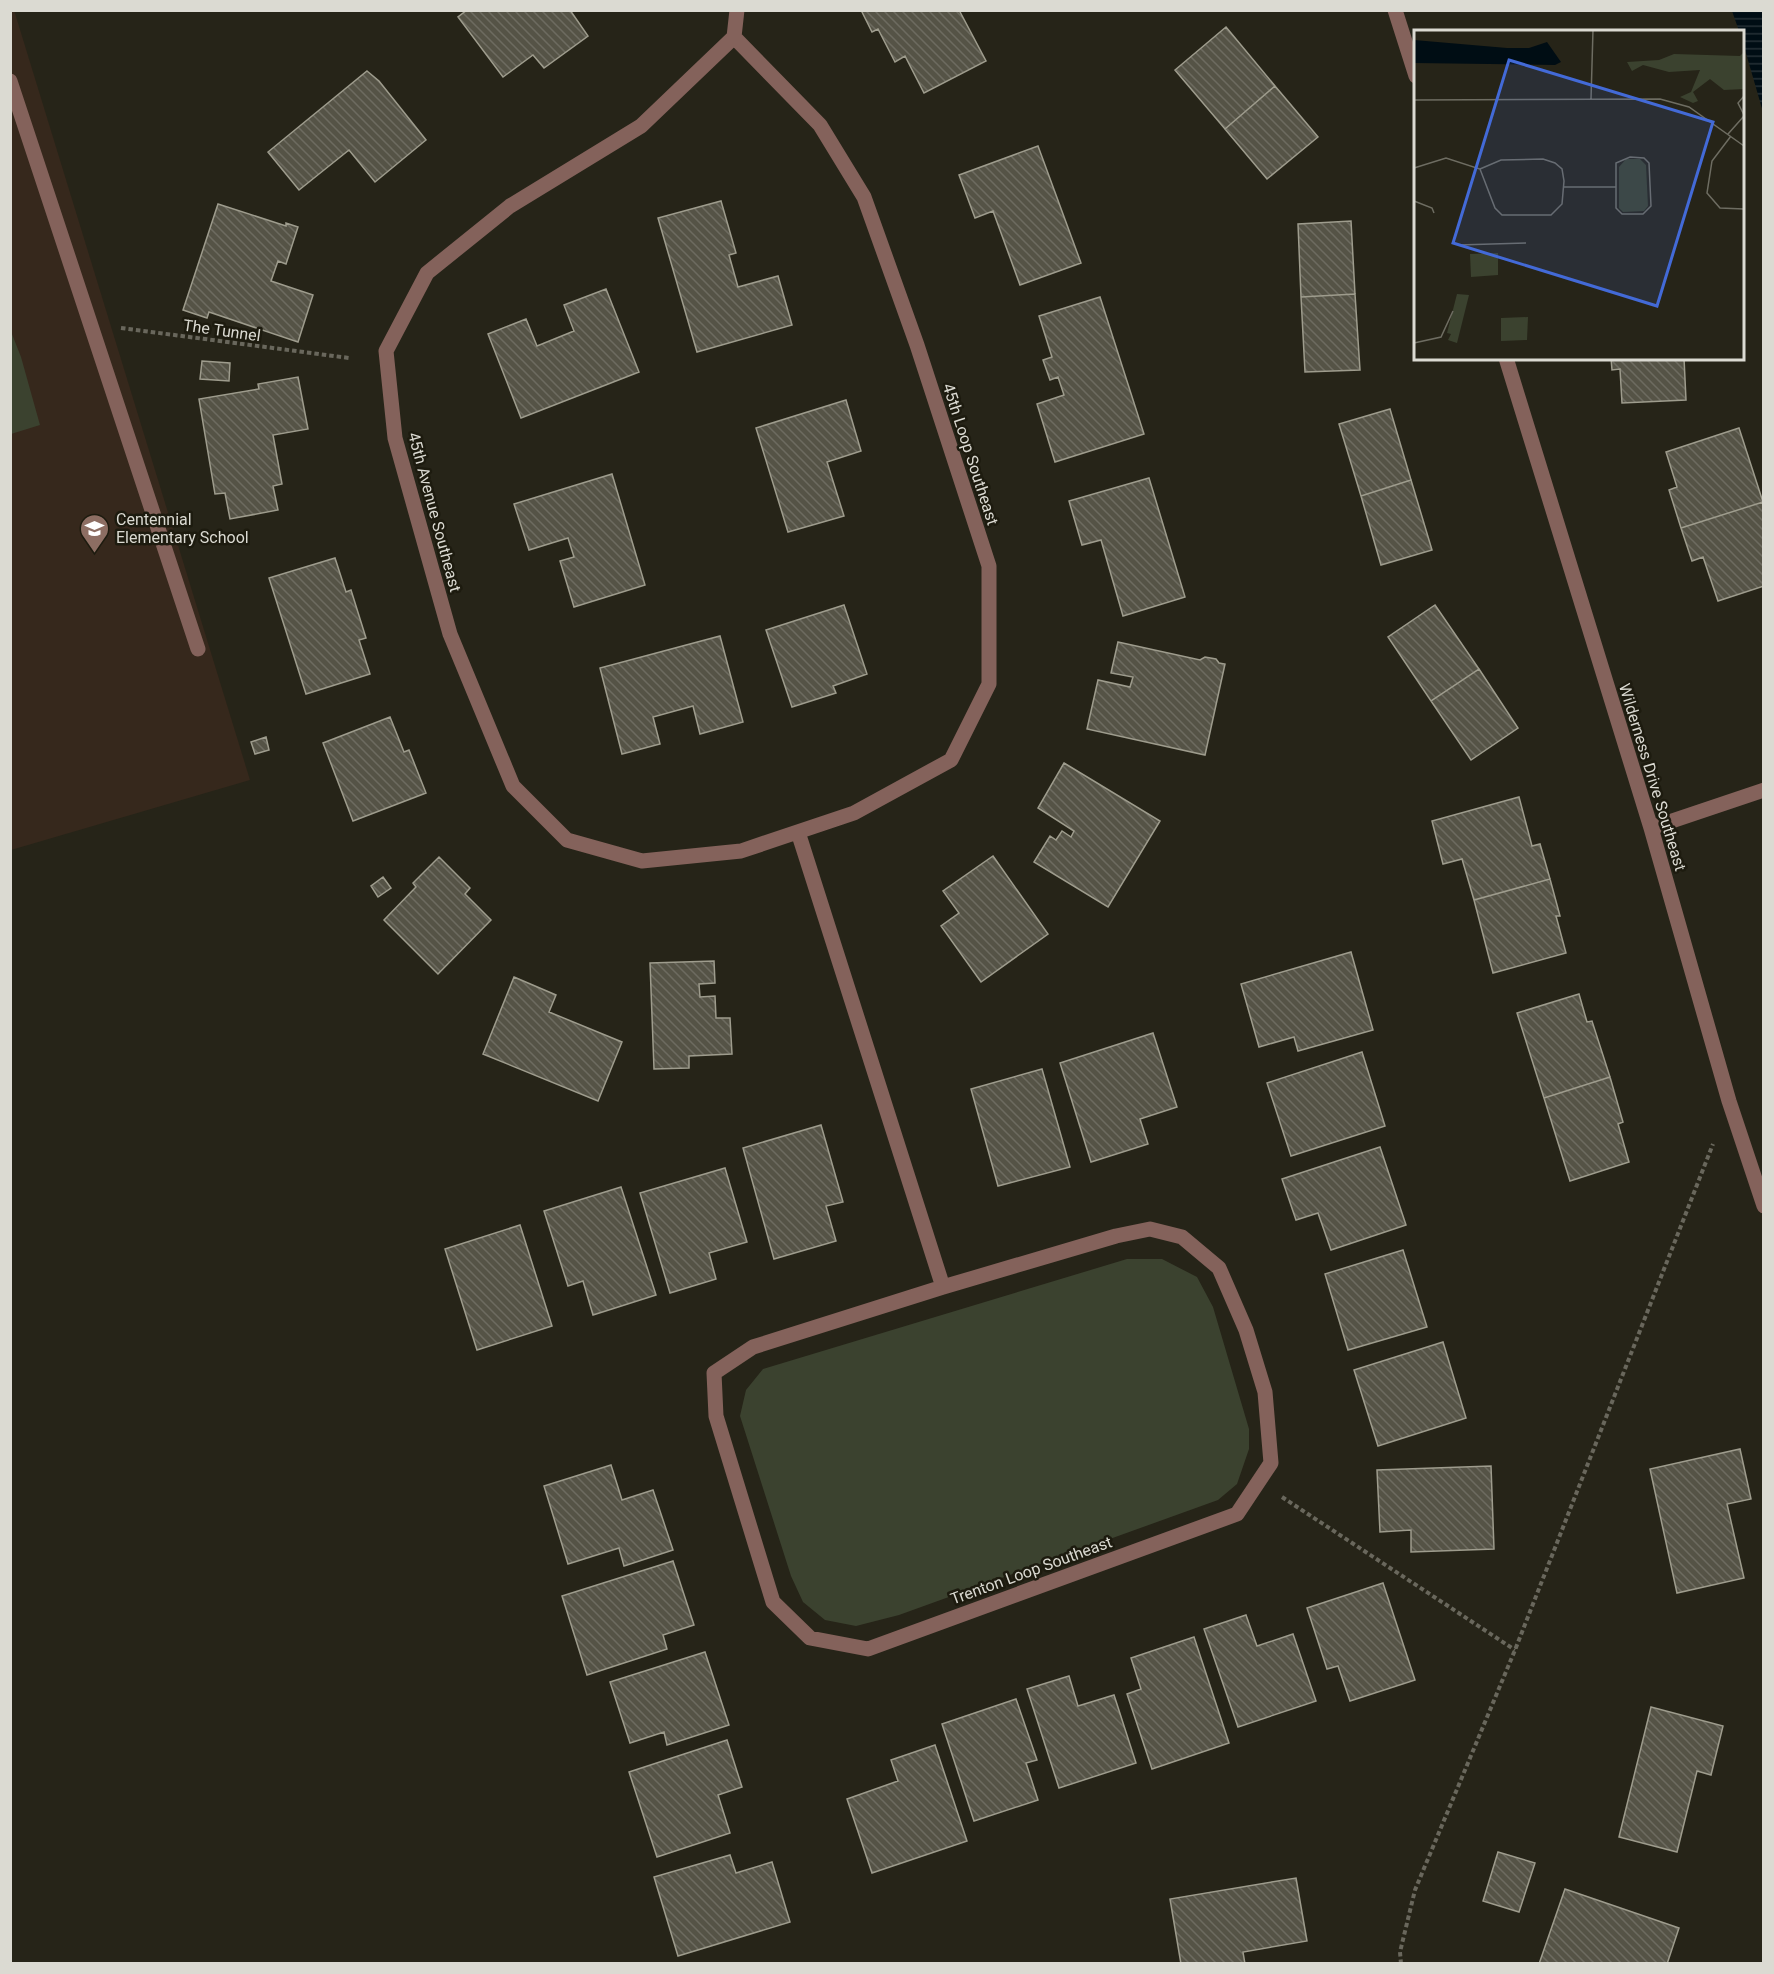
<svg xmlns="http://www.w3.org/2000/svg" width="1774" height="1974" font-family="Roboto,sans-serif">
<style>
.education{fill:#36281c}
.green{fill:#3b422f}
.water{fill:url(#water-rules)}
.building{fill:url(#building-back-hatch);stroke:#9e9c8d;stroke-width:1.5}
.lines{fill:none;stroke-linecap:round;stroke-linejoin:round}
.path{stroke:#69675c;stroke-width:4;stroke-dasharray:4.5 3;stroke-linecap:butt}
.minor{stroke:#84625b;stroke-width:15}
.labels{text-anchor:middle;stroke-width:5;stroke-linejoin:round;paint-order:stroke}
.street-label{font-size:16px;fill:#dbdad2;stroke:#1d1b0f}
.poi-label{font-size:16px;fill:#dbdad2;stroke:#1d1b0f;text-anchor:start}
.inset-road{fill:none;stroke:#6e6d62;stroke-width:1.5}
.view{fill:#436ad7;fill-opacity:0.15;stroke:#436ad7;stroke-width:3}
.inset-edge{fill:none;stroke:#dbdad2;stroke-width:3}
</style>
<defs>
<pattern id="water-rules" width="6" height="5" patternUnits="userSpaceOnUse" patternTransform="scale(1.5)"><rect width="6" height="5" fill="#000d14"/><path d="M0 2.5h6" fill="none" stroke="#253035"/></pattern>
<pattern id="building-back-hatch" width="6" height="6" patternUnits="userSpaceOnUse" patternTransform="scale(1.5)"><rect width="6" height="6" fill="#555346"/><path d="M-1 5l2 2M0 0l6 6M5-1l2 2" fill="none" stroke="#6d6b60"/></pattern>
</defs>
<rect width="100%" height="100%" fill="#262418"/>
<!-- education -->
<path class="education" d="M14,10L250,780L11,850L10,11Z"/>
<!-- green -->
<path class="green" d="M10,329L21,357L40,425L11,434Z
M1127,1259H1162L1197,1277L1213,1307L1249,1429V1449L1237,1484L1218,1500L899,1615L856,1626L825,1620L803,1602L791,1576L740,1416L746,1390L763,1369Z"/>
<!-- water -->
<path class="water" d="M1732,11H1763V112L1743,43L1742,32L1739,31Z"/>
<!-- building -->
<path class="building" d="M467,10H570L588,36L544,68L533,55L503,77L458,17Z
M861,10H959L986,61L924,93L905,56L895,62L878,29L872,32Z
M1226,27L1275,86L1225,129L1175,70Z
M367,71L379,81L426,140L375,182L349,150L299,190L268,152Z
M1275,86L1318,137L1267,179L1225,129Z
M1038,146L1081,263L1020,285L993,211L975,218L959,175Z
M721,201L736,253L729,255L738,287L778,276L792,325L697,352L658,218Z
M218,204L286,226V223L298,227L286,264L278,261L271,281L313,295L298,342L209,312L207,318L183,310Z
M1351,221L1355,294L1301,297L1298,224Z
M606,289L639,372L521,418L488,334L526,319L537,346L574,331L564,305Z
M1355,294L1360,370L1305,372L1301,297Z
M1100,297L1144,434L1055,462L1037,404L1064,395L1058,377L1050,380L1043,360L1052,357L1039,316Z
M1611,358H1684L1686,400L1622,403L1620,369L1612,370Z
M202,361L230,363L229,381L200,379Z
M298,377L308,429L273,435L282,484L273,486L278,510L230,519L225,493L215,494L199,399L259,389L258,384Z
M846,400L861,451L827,462L844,516L788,532L756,428Z
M1390,409L1411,480L1361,496L1339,424Z
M1739,428L1763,502L1681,528L1669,490L1677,487L1666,452Z
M612,474L645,585L574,607L560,561L574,557L568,538L529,550L514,504Z
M1149,478L1185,597L1123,616L1101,540L1082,545L1069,501Z
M1411,480L1432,550L1381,565L1361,496Z
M1763,502L1764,586L1718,601L1703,557L1692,561L1681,528Z
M335,558L346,592L351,590L366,638L359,640L370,674L306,694L269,578Z
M844,605L867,674L833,686L836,693L792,707L766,630Z
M1435,605L1479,669L1431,701L1388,637Z
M720,636L743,722L700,734L693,706L653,717L660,744L622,754L600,668Z
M1118,642L1200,660L1205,657L1216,659L1219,663L1225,664L1205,755L1087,729L1098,680L1130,687L1133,677L1111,673Z
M1479,669L1518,728L1471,760L1431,701Z
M390,717L404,752L409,750L426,793L353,821L323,743Z
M266,737L269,750L255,754L251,742Z
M1064,763L1160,821L1108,907L1034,862L1050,836L1056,840L1062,831L1071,837L1074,831L1038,808Z
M1519,797L1532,846L1540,844L1550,879L1474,900L1462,859L1443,864L1432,821Z
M993,856L1048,934L981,982L941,926L959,913L943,891Z
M439,857L470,888L465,894L491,920L438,974L384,920L416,887L413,883Z
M383,877L391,888L378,897L371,886Z
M1550,879L1560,916H1556L1566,953L1493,973L1474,900Z
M1351,952L1373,1030L1298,1051L1294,1037L1259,1047L1241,984Z
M714,961L715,983L699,984L700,997L715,996L716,1018H730L732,1054L689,1056V1068L654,1069L650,963Z
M514,977L556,995L549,1012L622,1042L598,1101L483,1054Z
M1579,994L1587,1022L1592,1021L1610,1077L1544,1098L1517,1013Z
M1153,1033L1177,1107L1140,1119L1148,1144L1091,1162L1060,1063Z
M1362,1052L1385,1126L1291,1156L1267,1083Z
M1042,1069L1070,1167L998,1186L971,1089Z
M1610,1077L1623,1122L1618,1124L1629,1162L1570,1181L1544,1098Z
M821,1125L843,1202L826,1206L836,1241L774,1259L743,1148Z
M1380,1147L1406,1225L1331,1250L1318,1213L1296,1220L1282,1179Z
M725,1168L747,1242L709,1253L716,1279L670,1293L640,1193Z
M621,1187L656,1295L593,1315L583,1281L568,1286L544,1211Z
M520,1225L552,1326L477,1350L445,1249Z
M1403,1250L1427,1327L1348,1350L1325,1274Z
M1443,1342L1466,1418L1378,1446L1354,1370Z
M1740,1449L1751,1499L1727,1504L1744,1578L1677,1593L1650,1469Z
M611,1465L622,1500L653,1490L673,1550L624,1566L619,1548L568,1564L544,1486Z
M1491,1466L1494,1549L1411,1552V1530L1380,1532L1377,1470Z
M673,1561L694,1625L663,1635L667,1649L587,1675L562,1596Z
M1383,1583L1415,1680L1350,1701L1338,1666L1327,1669L1307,1608Z
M1246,1615L1257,1646L1293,1634L1316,1701L1238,1727L1204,1629Z
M1194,1637L1229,1743L1152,1769L1127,1694L1141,1689L1131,1658Z
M705,1652L729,1725L667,1745L664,1732L630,1743L610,1682Z
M1069,1676L1078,1706L1114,1695L1136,1763L1059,1788L1027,1689Z
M1016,1699L1037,1760L1026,1763L1038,1800L974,1821L942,1724Z
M1651,1707L1723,1726L1711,1775L1697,1771L1677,1852L1619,1837Z
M727,1740L742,1787L718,1795L730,1833L657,1857L629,1772Z
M935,1745L967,1841L872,1873L847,1799L898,1781L891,1760Z
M1498,1852L1535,1863L1519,1912L1483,1901Z
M730,1855L736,1873L772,1862L790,1922L678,1956L654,1877Z
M1296,1878L1307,1941L1243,1952L1245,1964H1181L1170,1899Z
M1565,1889L1679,1928L1667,1964H1539Z"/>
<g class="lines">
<!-- path -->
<path class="path" d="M121,328L349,358
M1282,1497L1515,1650
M1401,1964L1400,1952L1415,1890L1515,1650L1713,1144"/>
<!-- minor -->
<path class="minor" d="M1395,10L1416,76
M734,37L820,125L864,197L917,345L989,566V684L951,760L854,813L741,851L642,861L567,840L513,786L450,634L395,438L386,351L427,273L510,206L641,126L734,37L737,10
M10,81L198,649
M1506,358L1651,828L1729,1101L1764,1206
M1651,828L1764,790
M798,832L943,1287
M1150,1229L1182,1237L1219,1268L1246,1330L1265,1392L1271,1463L1237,1514L868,1649L810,1638L773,1602L716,1416L714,1373L753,1347L943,1287L1116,1236Z"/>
</g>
<!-- icons -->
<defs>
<symbol id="school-pin" viewBox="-11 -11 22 30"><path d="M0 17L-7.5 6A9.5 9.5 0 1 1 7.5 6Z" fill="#8d6e63" stroke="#1d1b0f"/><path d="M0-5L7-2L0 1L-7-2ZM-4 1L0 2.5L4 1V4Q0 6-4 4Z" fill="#fff"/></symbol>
</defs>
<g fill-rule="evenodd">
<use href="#school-pin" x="78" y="512" width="33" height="45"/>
</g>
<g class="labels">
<!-- street labels -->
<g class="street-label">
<text transform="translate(222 330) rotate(8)" y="6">The Tunnel</text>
<text transform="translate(971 454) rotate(72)" y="6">45th Loop Southeast</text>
<text transform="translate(435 512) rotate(75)" y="6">45th Avenue Southeast</text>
<text transform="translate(1653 777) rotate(73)" y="6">Wilderness Drive Southeast</text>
<text transform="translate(1031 1570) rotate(-20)" y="6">Trenton Loop Southeast</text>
</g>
<!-- poi labels -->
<g class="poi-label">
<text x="116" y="525">Centennial<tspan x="116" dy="18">Elementary School</tspan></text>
</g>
</g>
<!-- overview -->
<g transform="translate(1414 30)">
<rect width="330" height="330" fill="#262418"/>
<path d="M212,129H226L232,135L234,176L230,181L209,182L205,178V137ZM84,223V245L57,247L56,224ZM114,287L113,310L87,311V288Z" fill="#3b422f"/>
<path d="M330,22V59L310,60L296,49L279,62L284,71L279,73L266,67L277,62L286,40L255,42L229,35L218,41L213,32L245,30L260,24L326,26Z" fill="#3b422f"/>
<path d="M43,264L55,265L43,313L34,310L37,304L33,303Z" fill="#3b422f"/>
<path d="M0,10L93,18H115L133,12L147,32L141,35L0,33Z" fill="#000d14"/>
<path class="inset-road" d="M281,0H310M330,66L324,73L330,85M177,69L179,0M0,70L246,69L275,77L330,116M314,104L330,86M317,106L298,131L293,163L306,178L330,179M216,127L230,128L235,133L237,176L229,184H208L202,178V133ZM0,138L32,128L66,139L81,178L88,185H137L148,174L150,151L148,139L141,133L129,129L87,130L66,139M150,157H202M0,171L18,178L20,183M44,215L112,213M0,313L27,307L39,281"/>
<path class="view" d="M95,30L299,92L243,276L39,213Z"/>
<rect width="330" height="330" class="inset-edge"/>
</g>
<!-- border -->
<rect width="1774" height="1974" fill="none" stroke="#dbdad2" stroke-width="24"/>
</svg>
